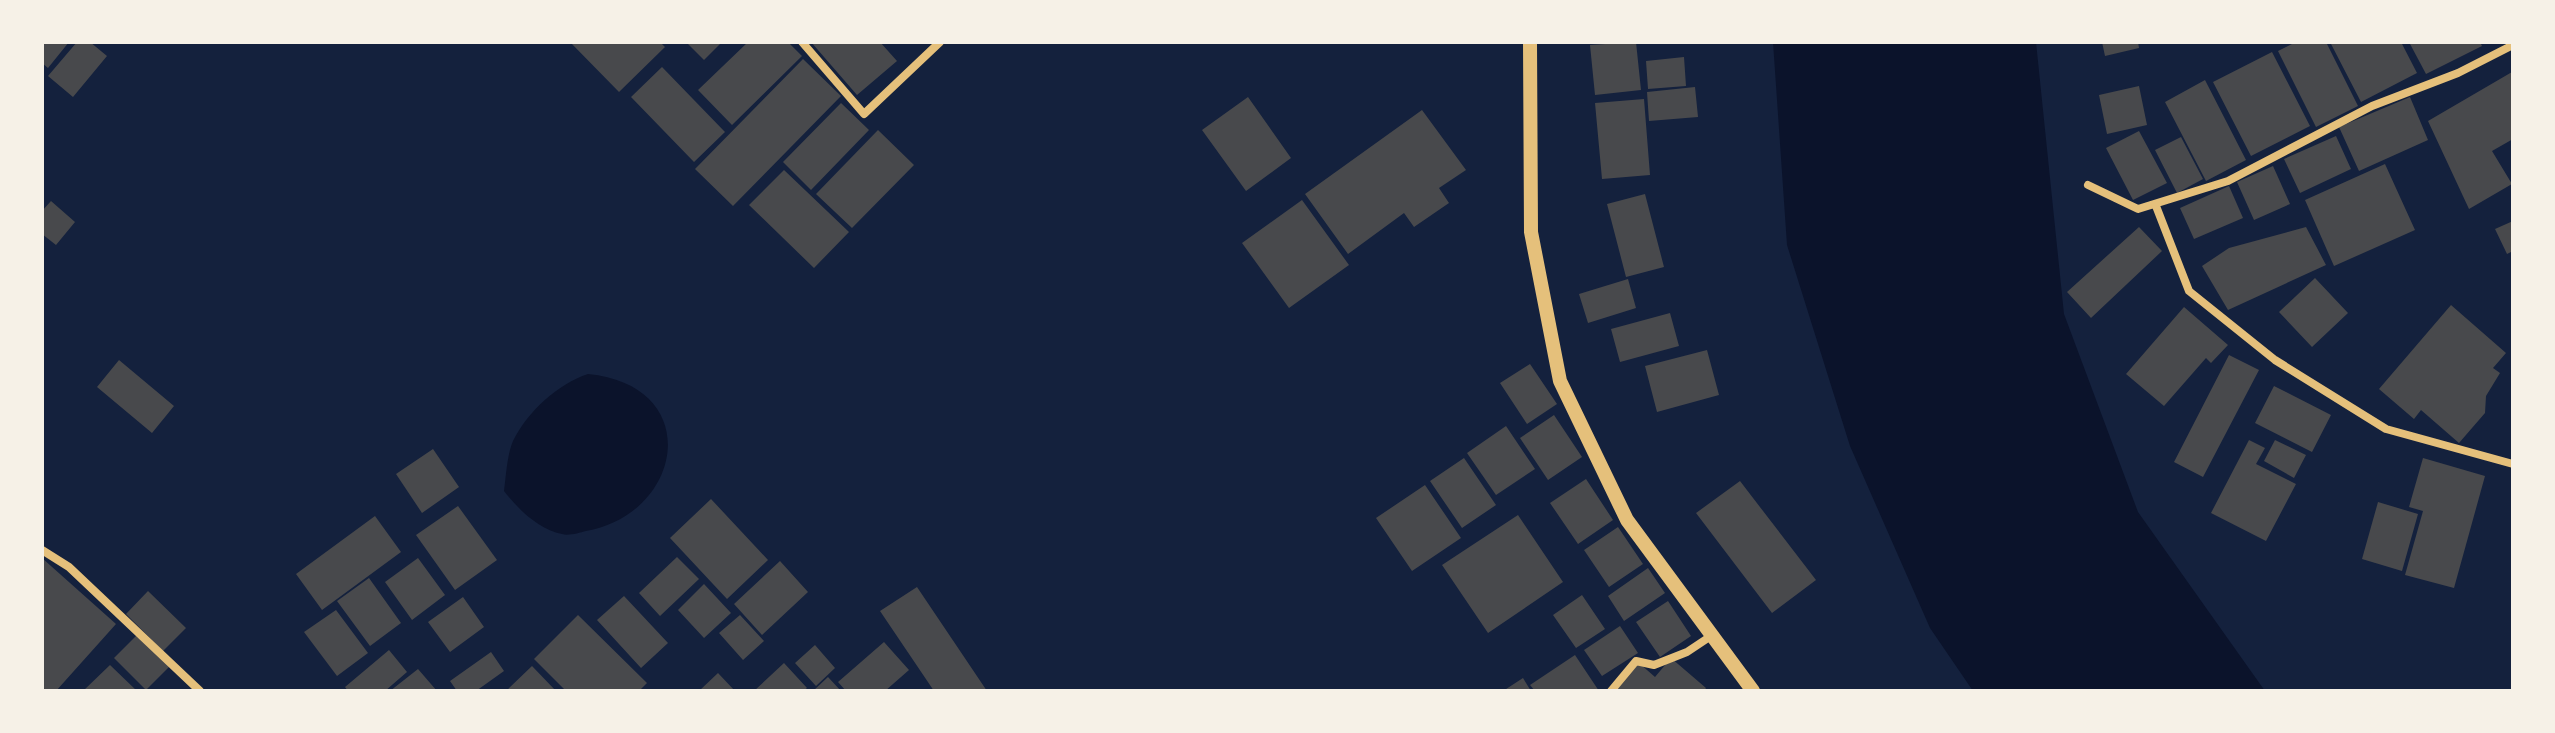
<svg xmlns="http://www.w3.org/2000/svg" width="2555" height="733" font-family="'Nunito Sans',sans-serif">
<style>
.water{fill:#0b132b}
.building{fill:#48494c}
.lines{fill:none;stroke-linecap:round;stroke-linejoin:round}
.minor{stroke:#e5c07b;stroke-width:8}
.tertiary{stroke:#e5c07b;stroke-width:14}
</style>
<rect width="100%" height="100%" fill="#14213d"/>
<!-- water -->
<path class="water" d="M1773,42H2036L2064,314L2138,512L2265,691H1973L1930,628L1850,446L1787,245Z
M588,374C706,386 683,514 586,531C579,533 568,536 562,534C538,529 518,509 504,491C506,476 507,455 513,441C528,411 558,384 588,374Z"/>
<!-- building -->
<path class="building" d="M42,42H69L48,68L42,63Z
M77,42H90L107,56L73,97L48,76Z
M570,42H660L665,47L619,92Z
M686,42H722L704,60Z
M748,42H788L802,56L732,125L698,90Z
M811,42H880L897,61L857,95Z
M1636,42L1641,90L1595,95L1590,45Z
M2102,42H2138L2139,48L2105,56Z
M2296,42H2326L2358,106L2316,127L2278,51Z
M2330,42H2401L2417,73L2361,102Z
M2409,42H2480L2482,46L2426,74Z
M2272,52L2310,126L2251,156L2213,82Z
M1684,57L1686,86L1648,89L1646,61Z
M803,59L841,96L733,206L695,169Z
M662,67L725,132L694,162L631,97Z
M2512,72L2513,139L2492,151L2512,184L2469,209L2428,121Z
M2205,80L2246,160L2206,181L2165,102Z
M2139,86L2147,125L2107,134L2099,95Z
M1695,87L1698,117L1649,121L1647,92Z
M1248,97L1291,158L1246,191L1202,130Z
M2410,97L2428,140L2359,171L2339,127Z
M1644,99L1650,175L1602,179L1595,103Z
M841,103L869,130L811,190L783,162Z
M1422,110L1466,170L1439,188L1449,203L1414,227L1404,213L1348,254L1305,194Z
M878,130L914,165L852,228L816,194Z
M2139,131L2167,183L2133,200L2106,148Z
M2336,136L2351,169L2300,193L2284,159Z
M2181,137L2203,179L2177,193L2155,150Z
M2385,164L2415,230L2334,266L2305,200Z
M2273,166L2290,204L2254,220L2237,182Z
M784,170L849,232L814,268L749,205Z
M2229,186L2243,218L2194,239L2180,208Z
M1645,194L1664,267L1626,277L1607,204Z
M1302,200L1349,265L1289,308L1242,243Z
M51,201L75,222L56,245L42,234V211Z
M2513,221V251L2507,254L2495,229Z
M2139,227L2162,251L2091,318L2067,292Z
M2306,227L2326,265L2228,310L2202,266L2229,248Z
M2315,278L2348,313L2312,347L2279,312Z
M1628,279L1636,308L1588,323L1579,294Z
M2451,305L2506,353L2493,368L2500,373L2486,396L2485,413L2459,443L2421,410L2414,419L2379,389Z
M2184,307L2228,345L2211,363L2206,358L2164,406L2126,374Z
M1670,313L1679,346L1620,362L1611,329Z
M1707,350L1719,395L1657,412L1645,366Z
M2229,355L2259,370L2203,477L2174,462Z
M119,360L174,406L152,433L97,387Z
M1530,364L1557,404L1527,424L1500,383Z
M2274,386L2331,415L2312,452L2255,423Z
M1554,415L1582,457L1548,480L1520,438Z
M1506,426L1535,469L1496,495L1467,453Z
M2249,440L2265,448L2256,464L2296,484L2266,541L2211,513Z
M2275,440L2306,455L2294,478L2264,461Z
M433,449L459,487L422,513L396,474Z
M1464,458L1496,505L1462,528L1430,481Z
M2423,458L2485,476L2454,588L2405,575L2423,511L2409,507Z
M1586,479L1613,520L1578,544L1550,503Z
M1740,481L1816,580L1772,613L1696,513Z
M1425,485L1461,538L1412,571L1376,518Z
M711,499L768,560L727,599L670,538Z
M2378,502L2418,514L2402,571L2362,559Z
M458,506L497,560L455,590L416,535Z
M1518,515L1563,582L1488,633L1442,565Z
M375,516L401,552L322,610L296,574Z
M1618,527L1643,564L1609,587L1584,550Z
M677,557L699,579L660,616L639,593Z
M42,558L116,624L56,691H42Z
M418,558L445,595L412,620L385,582Z
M780,561L808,592L762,635L734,604Z
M1648,568L1665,593L1624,621L1608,596Z
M369,578L401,623L370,646L337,601Z
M704,584L731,613L704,638L678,610Z
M917,587L987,691H934L880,611Z
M148,591L186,628L163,651L126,614Z
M1582,595L1605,629L1576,648L1553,615Z
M624,596L668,643L641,668L597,620Z
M463,597L484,627L450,652L428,622Z
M1668,601L1691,636L1660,657L1636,622Z
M336,610L368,653L337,676L304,632Z
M578,615L647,683L639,691H566L534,659Z
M740,615L764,641L743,660L719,633Z
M1620,626L1638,653L1602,676L1584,650Z
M137,635L170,666L146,690L114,658Z
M884,642L909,670L885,691H846L838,682Z
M815,645L835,668L816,686L795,663Z
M389,650L407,672L385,691H348L345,687Z
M491,652L504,671L476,691H457L450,681Z
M1575,655L1599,691H1535L1530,685Z
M1671,658L1706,688L1704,691H1614L1639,663L1655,677Z
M784,663L807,688L803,691H754Z
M110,665L137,691H83Z
M532,666L556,691H506Z
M418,669L437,691H390Z
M718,673L735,691H699Z
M828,677L841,691H813Z
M1523,678L1531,691H1503Z"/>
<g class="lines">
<!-- minor -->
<path class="minor" d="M802,42L864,114L940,42
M2088,185L2138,209L2228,181L2372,106L2458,73L2513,45
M2156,206L2189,291L2275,360L2386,429L2513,464
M42,550L69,567L200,691
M1611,691L1636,661L1654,665L1687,652L1711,636"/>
<!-- tertiary -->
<path class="tertiary" d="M1530,42L1531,232L1560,381L1627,520L1753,691"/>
</g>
<!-- border -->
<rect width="2555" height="733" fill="none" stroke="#f6f1e7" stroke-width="88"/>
</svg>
